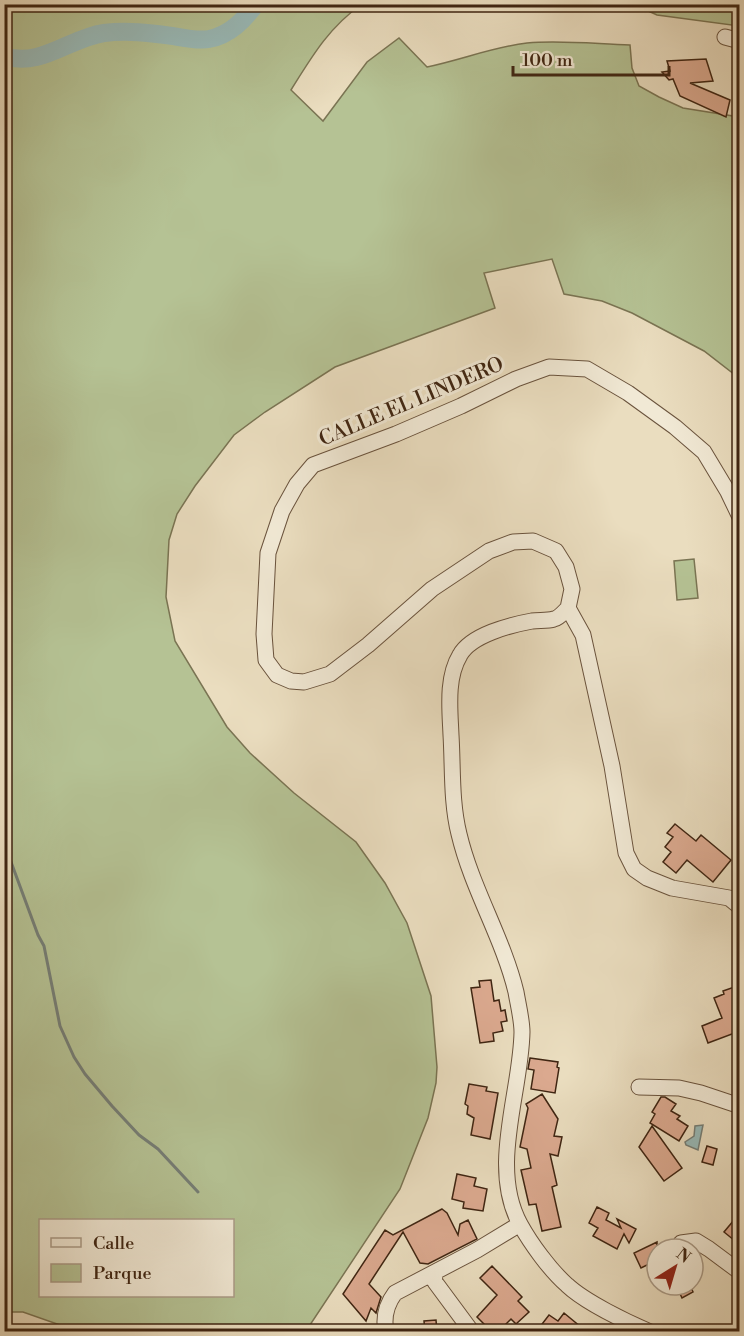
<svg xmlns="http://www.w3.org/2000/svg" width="744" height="1336" font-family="'Libre Bodoni',serif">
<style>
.green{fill:#b5c294;stroke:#7a7453;stroke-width:1.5;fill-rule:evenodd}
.water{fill:#99bab8;stroke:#757e76;stroke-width:1.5}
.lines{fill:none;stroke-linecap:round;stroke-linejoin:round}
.stream{stroke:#757e76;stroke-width:3}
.river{stroke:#99bab8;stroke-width:18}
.building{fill:#dba98f;stroke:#3f2512;stroke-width:1.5}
.minor-casing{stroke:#6a533d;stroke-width:17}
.minor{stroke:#f1e9d5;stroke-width:15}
.labels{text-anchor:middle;stroke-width:6;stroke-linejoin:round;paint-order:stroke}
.street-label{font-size:20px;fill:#3f2512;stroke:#f1e9d5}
</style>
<rect width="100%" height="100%" fill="#eaddbf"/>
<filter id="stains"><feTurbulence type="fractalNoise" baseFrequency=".00333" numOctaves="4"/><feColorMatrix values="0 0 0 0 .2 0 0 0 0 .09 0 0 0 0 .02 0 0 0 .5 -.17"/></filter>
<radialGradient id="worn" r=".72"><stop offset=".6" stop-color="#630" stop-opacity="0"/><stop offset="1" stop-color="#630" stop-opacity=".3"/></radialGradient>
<!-- green -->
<path class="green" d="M119,4L361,5C329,27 311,58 291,90L323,121L367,62L399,38L427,67C461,60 493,47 527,43C561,40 596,44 630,45L632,68L639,86L659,97L683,108L739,117V378L704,351L632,313L602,301L564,294L552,259L484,273L495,308L335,367L265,412L234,435L195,486L177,514L169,540L166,597L175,641L227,727L250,753L294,793L356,842L385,883L407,923L431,996L437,1067L436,1083L428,1118L400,1189L306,1331H77L23,1312H5V5H53L74,9H96ZM40,1220H232V1296H40Z
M635,5H739V26L657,15Z
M694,559L698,598L677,600L674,561Z"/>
<!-- water -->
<path class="water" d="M703,1125L698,1150L686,1145L685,1142L694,1136L695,1126Z"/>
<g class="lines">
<!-- stream -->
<path class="stream" d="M4,843L38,935L44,946L60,1026L74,1057L85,1074L112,1106L139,1135L158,1149L198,1192"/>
<!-- river -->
<path class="river" d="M4,56C41,68 69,38 104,33C128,30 150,33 173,36C184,38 198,41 209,39C230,35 244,20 256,4"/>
</g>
<!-- building -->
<path class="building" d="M706,59L713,81L690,83L730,100L726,117L680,96L673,79L669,80L662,72L670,71L667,61Z
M675,824L696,841L701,835L731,860L713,882L687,860L676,873L663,862L671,852L665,847L673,837L667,833Z
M491,980L494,1001L499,1000L501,1011L505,1010L507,1021L501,1022L503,1031L493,1033L494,1041L480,1043L471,988L480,987L479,981Z
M740,985V1031L708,1043L702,1026L722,1018L714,998L724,994L723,991Z
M530,1058L558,1062L557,1067L559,1068L555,1093L531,1089L534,1070L528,1069Z
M469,1084L487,1087L486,1091L498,1093L490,1139L471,1135L474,1118L467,1114L468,1106L465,1104Z
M542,1094L558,1119L554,1136L562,1137L558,1156L550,1154L557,1185L552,1187L561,1227L542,1231L536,1204L529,1205L521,1170L531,1168L527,1149L520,1147L528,1108L526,1104Z
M661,1097H665L676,1104L671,1111L680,1116L677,1119L688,1126L679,1141L650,1123L655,1114L652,1112Z
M652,1126L682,1168L664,1181L639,1147Z
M707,1146L717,1149L713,1165L702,1162Z
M457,1174L476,1178L474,1186L487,1189L483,1211L463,1208L464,1202L452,1199Z
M597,1207L609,1213L606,1220L621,1228L617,1219L636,1229L629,1243L624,1234L617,1249L593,1236L598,1228L589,1223Z
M442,1209L447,1213L458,1235L460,1224L468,1220L477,1239L428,1264L420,1263L403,1232L369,1284L381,1297L376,1313L371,1308L366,1321L343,1294L385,1230L393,1235Z
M734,1220L740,1224V1245L724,1232Z
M657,1242V1280L649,1264L641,1268L634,1253Z
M492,1266L522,1297L518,1301L529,1312L516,1324L511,1319L498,1332H492L477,1317L497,1295L480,1278Z
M676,1285H690L693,1292L682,1298Z
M564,1313L587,1332H536L549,1315L558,1321Z
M436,1320L437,1332H425L424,1321Z"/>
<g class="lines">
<defs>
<path id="minor" d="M725,37L740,41
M740,517L728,492L704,452L675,427L628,393L587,369L549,367L516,379L461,406L396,434L313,465L297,484L282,511L268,553L264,634L266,660L277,675L291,681L304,682L330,674L368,645L432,589L489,551L513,542L533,541L556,551L566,567L572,589L568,608L583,635L612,766L626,853L634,869L647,878L672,888L729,898L740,907
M568,608C564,612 559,618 554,619C547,621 539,620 532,621C510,625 471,635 460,655C446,678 450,710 451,735C453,768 451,802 459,834C472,889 503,938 516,992C518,1004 522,1020 522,1032C521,1093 489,1167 520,1224C531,1244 550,1270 567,1285C585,1302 627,1322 650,1332
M639,1087L679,1088L701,1093L740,1106
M681,1243L696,1241L709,1249L740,1272
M434,1274L435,1282L472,1332
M386,1332C383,1317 386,1305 395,1293L477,1250L520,1224"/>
</defs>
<!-- minor casing -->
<use href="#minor" class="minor-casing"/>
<!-- minor -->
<use href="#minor" class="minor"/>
</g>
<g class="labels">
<!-- street labels -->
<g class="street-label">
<text transform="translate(411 401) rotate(-23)" y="7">CALLE EL LINDERO</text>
</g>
</g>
<!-- margin -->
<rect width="744" height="1336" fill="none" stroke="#eaddbf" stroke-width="24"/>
<rect x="6" y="6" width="732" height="1324" fill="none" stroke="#3f2512" stroke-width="3"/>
<rect x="12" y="12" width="720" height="1312" fill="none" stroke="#3f2512" stroke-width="1.5"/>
<!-- legend -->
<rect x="39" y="1219" width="195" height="78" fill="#f1e9d5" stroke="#aa9b87" stroke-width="1.5"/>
<rect x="51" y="1238" width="30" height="9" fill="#f1e9d5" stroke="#aa9b87" stroke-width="1.5"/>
<text x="93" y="1249" font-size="18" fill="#3f2512">Calle</text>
<rect x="51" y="1264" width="30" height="18" fill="#b5c294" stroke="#aa9b87" stroke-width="1.5"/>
<text x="93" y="1279" font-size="18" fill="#3f2512">Parque</text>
<!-- north arrow -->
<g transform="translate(675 1267) rotate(37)"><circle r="28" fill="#f1e9d5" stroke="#aa9b87" stroke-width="1.5"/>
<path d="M0-4.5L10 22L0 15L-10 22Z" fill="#8f2418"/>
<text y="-9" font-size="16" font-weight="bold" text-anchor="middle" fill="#3f2512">N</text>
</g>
<!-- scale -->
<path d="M513 66v9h156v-9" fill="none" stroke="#3f2512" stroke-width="3"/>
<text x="522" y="66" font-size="18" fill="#3f2512" stroke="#f1e9d5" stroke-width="4.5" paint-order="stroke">100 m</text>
<rect width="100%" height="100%" filter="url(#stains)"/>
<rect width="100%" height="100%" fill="url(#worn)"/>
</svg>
